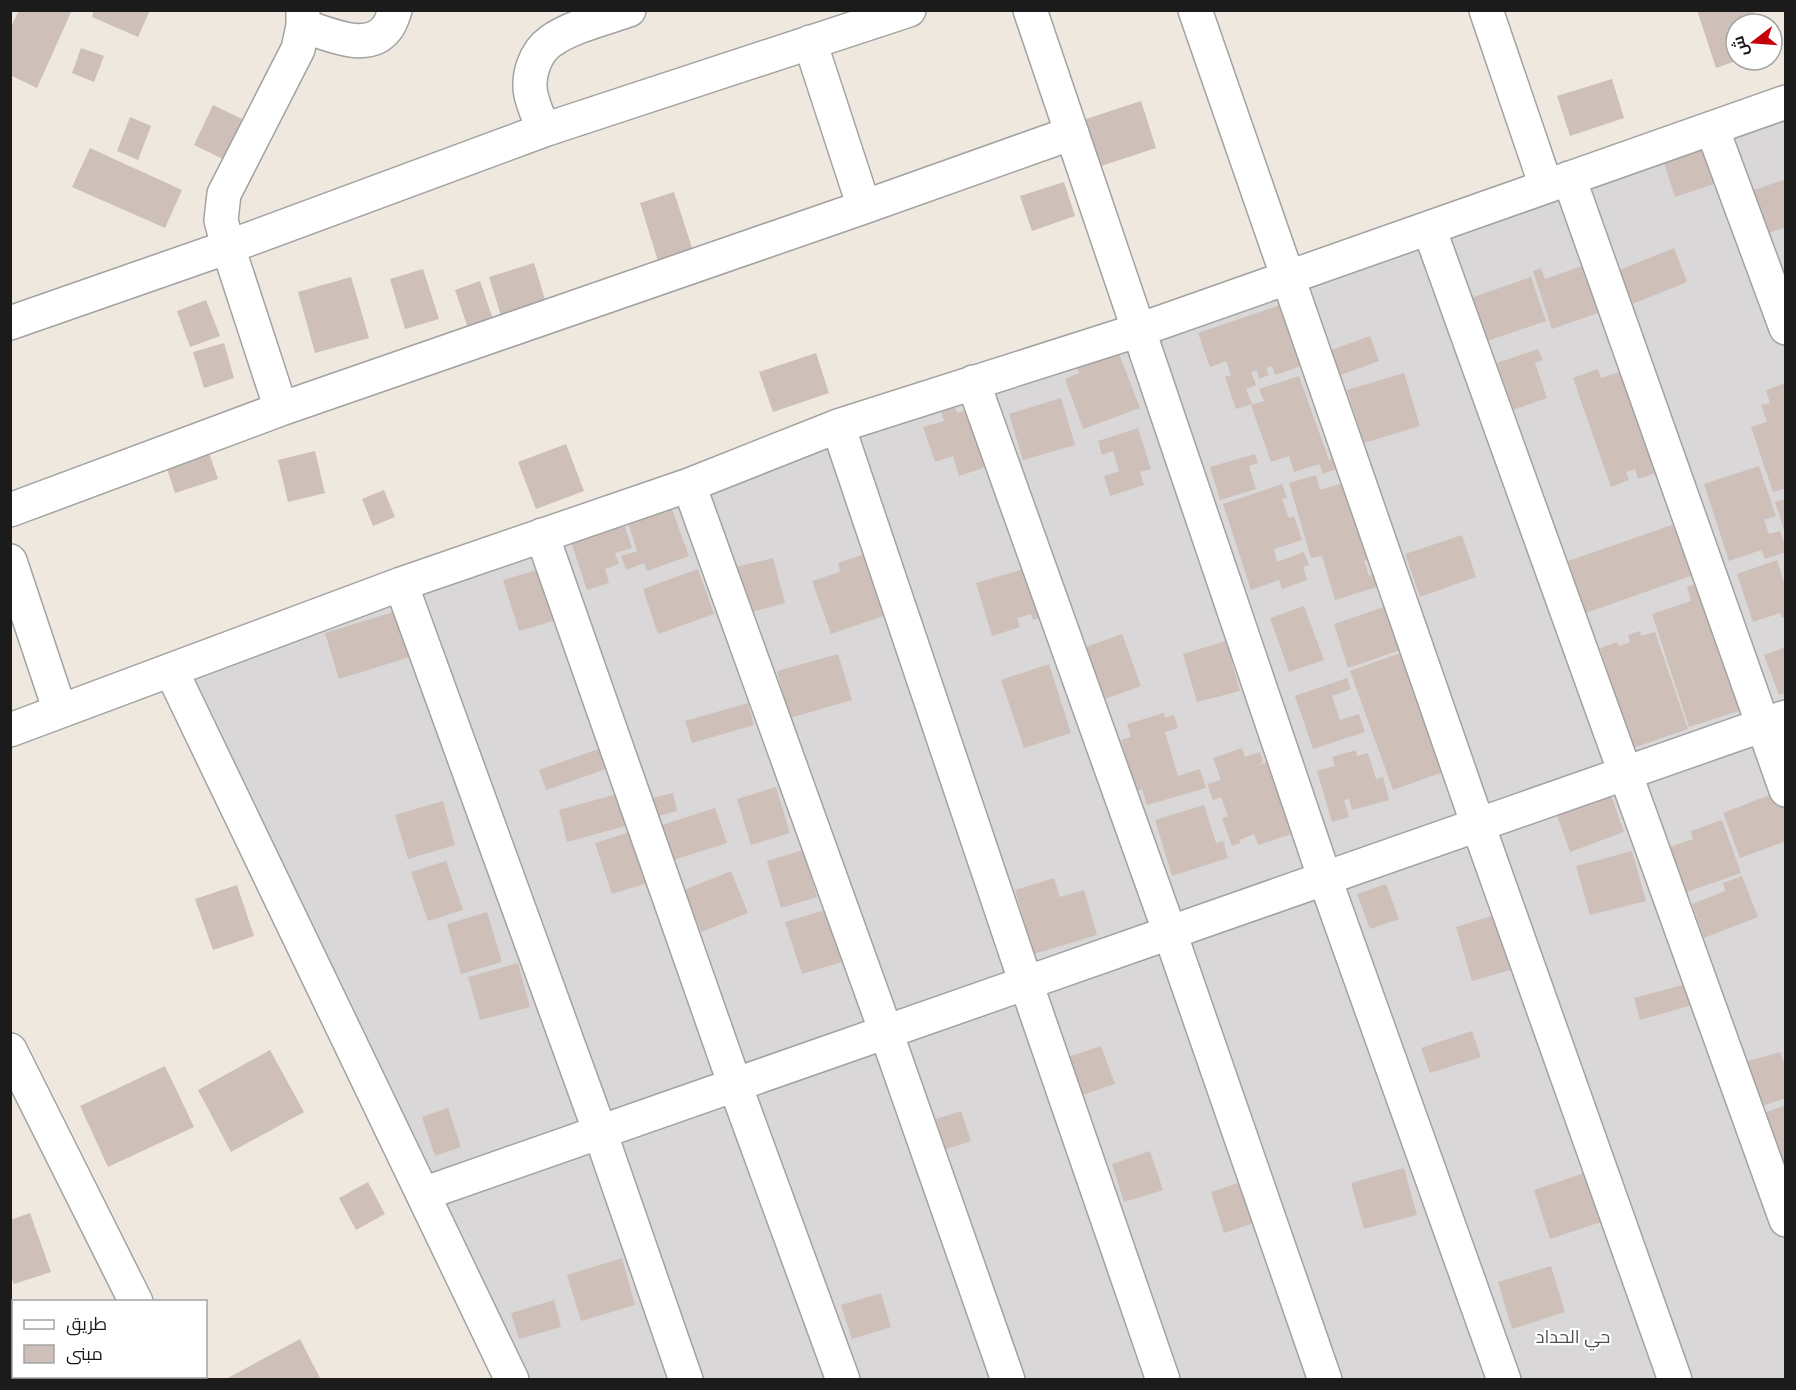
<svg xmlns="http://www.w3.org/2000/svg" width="1796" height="1390" font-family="Mulish,Cairo,sans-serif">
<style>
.residential{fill:#d9d7d8}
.building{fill:#cec0b8}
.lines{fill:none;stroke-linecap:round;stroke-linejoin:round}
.minor-casing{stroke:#a2a2a2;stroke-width:36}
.minor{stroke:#fff;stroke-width:33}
.labels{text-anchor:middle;stroke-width:4.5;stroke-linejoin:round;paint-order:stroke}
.neighbourhood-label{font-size:18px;fill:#4e4e4e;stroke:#fff}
</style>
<rect width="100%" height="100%" fill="#eee8df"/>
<!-- residential -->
<path class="residential" d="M1785,109V1379H526L185,668Z"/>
<!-- building -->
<path class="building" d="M19,10H72L37,88L10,75V29Z
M94,10H150L138,37L92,17Z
M1697,10H1753L1757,24H1736V61L1716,68Z
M81,48L104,56L94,82L72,73Z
M1612,79L1624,118L1570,136L1557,96Z
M1141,101L1156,148L1095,168L1080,121Z
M213,105L246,121L227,161L194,145Z
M130,117L151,126L138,160L117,151Z
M1700,141L1714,184L1675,197L1661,154Z
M90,148L182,190L165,228L72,187Z
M1786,179V227L1760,236L1745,193Z
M1064,182L1075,216L1032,231L1020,196Z
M674,192L693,251L658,261L640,203Z
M1674,248L1687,282L1630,305L1617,271Z
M534,263L547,306L502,319L489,277Z
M1588,264L1604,311L1552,329L1533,271L1541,268L1545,279Z
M423,269L439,319L405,329L390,279Z
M351,277L369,338L315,353L298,292Z
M1531,277L1546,321L1487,341L1473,297Z
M480,281L494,322L469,331L455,290Z
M206,300L220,336L190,347L177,311Z
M1280,305L1301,366L1275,375L1272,366L1266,368L1269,375L1259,379L1257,370L1251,372L1256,385L1246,389L1252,404L1236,409L1225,377L1231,375L1226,361L1210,367L1198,333Z
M1370,336L1379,361L1335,377L1326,352Z
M224,343L234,378L204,388L193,352Z
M1117,348L1140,408L1083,429L1065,379L1079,373L1075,364Z
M1538,349L1543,360L1535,363L1547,398L1513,410L1497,363Z
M816,353L829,393L773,412L759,372Z
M1598,369L1601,378L1622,371L1662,471L1638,479L1635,469L1626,472L1629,480L1611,487L1573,378Z
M1404,373L1420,426L1364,443L1347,390Z
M1299,376L1329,460L1341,455L1345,466L1323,474L1319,464L1294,472L1289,456L1271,462L1251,405L1264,401L1259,389Z
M1786,383V488L1773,492L1751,427L1767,422L1761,405L1770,403L1766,390Z
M1061,398L1075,445L1023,460L1009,414Z
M955,407L957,413L973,408L992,465L959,476L953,456L935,462L923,427L944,421L941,412Z
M1138,428L1151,469L1140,472L1144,485L1110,496L1104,476L1119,471L1113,451L1102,455L1098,441Z
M566,444L584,491L536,509L518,462Z
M208,450L218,479L175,493L165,463Z
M315,451L325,493L288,502L278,460Z
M1255,454L1258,463L1249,466L1256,489L1220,500L1210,467Z
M1759,466L1776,516L1764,520L1769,534L1780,531L1786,547V552L1765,559L1761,550L1729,561L1704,484Z
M1316,475L1320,490L1343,483L1381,556L1364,561L1369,576L1383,572L1387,584L1335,600L1322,556L1311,558L1289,483Z
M1282,484L1287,498L1282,499L1289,518L1294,516L1302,540L1274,549L1277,562L1304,552L1309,565L1303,567L1307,580L1282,589L1279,580L1251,590L1223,504Z
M384,490L395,517L373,526L362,499Z
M1786,499V533H1785L1775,502Z
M670,504L689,556L647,571L644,563L626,570L621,556L637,551L627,520Z
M622,518L632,548L615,553L619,564L605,569L609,583L587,590L569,536Z
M1681,522L1699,573L1586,613L1568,561Z
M1462,535L1476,577L1420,597L1405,554Z
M868,553L889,614L831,634L812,581L840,572L838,563Z
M773,558L785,603L748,613L736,567Z
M1777,560L1784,583H1786V617L1782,618L1780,613L1753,622L1737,574Z
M1034,566L1049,615L1033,620L1031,614L1017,618L1020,627L992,636L976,583Z
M544,568L560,619L519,631L503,580Z
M698,569L714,614L658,634L643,589Z
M1704,581L1745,709L1689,727L1652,614L1691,601L1687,587Z
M1304,606L1324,660L1289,672L1270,618Z
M1384,607L1390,625L1401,622L1409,647L1348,668L1334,624Z
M396,611L410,657L339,679L325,633Z
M1640,631L1641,636L1655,632L1688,729L1633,748L1600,648L1617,642L1619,646L1630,642L1628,635Z
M1122,634L1141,686L1102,700L1083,648Z
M1226,641L1240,691L1197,702L1183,654Z
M1786,647V693L1779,695L1764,655Z
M1409,650L1452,769L1393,790L1350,671Z
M838,654L852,700L790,718L777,671Z
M1049,664L1071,733L1024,748L1001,680Z
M1347,678L1351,689L1332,696L1340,720L1359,714L1365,732L1313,749L1295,696Z
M748,703L754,725L692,743L685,721Z
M1164,713L1165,718L1174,715L1178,728L1165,732L1178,776L1200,769L1206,788L1147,805L1142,789L1136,791L1121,740L1131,737L1127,724Z
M604,747L612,767L546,790L539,770Z
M1242,748L1245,757L1260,752L1263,762L1258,765L1268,762L1292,834L1258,845L1254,834L1239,840L1241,843L1232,846L1222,818L1228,816L1221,797L1213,800L1207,784L1221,780L1213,758Z
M1356,750L1357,756L1368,753L1376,779L1383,777L1389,800L1352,810L1349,799L1344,800L1349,817L1332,822L1317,771L1335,766L1332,757Z
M776,787L790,833L751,845L737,799Z
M1608,787L1624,832L1570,852L1554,807Z
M1777,792L1786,814V841L1740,858L1723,813Z
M621,793L629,825L567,842L559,810Z
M673,793L677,811L648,819L644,800Z
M443,801L455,845L408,859L395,815Z
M1204,805L1216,843L1223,841L1228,858L1172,876L1155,820Z
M715,808L727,843L670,861L659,826Z
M1722,820L1741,873L1684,893L1667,848L1693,839L1691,831Z
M630,832L647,883L612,894L595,843Z
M803,850L817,897L781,908L767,861Z
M1632,851L1646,901L1590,915L1576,866Z
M446,861L463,910L428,921L411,872Z
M731,871L748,913L701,932L684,890Z
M1742,876L1758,917L1704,938L1692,904L1725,891L1723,883Z
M1054,878L1060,897L1084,890L1097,935L1034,954L1015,890Z
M1386,884L1399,919L1370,929L1357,894Z
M237,885L254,936L213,950L195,899Z
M825,910L842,962L802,974L785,922Z
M487,912L502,962L461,974L447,924Z
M1498,914L1514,969L1472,981L1456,927Z
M518,963L530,1007L480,1020L468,977Z
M1686,984L1692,1005L1640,1020L1634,998Z
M1472,1031L1481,1057L1430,1073L1421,1048Z
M1101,1046L1115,1084L1082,1095L1068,1057Z
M270,1050L304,1112L231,1152L198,1090Z
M1780,1052L1786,1068V1098L1759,1107L1745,1062Z
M165,1066L194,1127L108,1167L80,1106Z
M1786,1105V1161L1781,1162L1764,1113Z
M448,1108L461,1147L435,1156L422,1117Z
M961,1111L971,1141L946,1149L936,1119Z
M1150,1151L1163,1190L1124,1202L1112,1164Z
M1404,1168L1417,1215L1364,1229L1351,1183Z
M1590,1171L1607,1220L1550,1239L1534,1190Z
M1244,1181L1257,1222L1224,1233L1211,1192Z
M368,1182L385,1214L356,1230L339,1198Z
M30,1213L51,1272L14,1284L10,1275V1220Z
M622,1258L635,1305L581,1321L567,1275Z
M1551,1266L1565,1312L1512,1329L1498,1282Z
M881,1293L891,1327L852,1339L841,1305Z
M554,1300L561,1327L519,1339L511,1313Z
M300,1339L321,1380H224Z"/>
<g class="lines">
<defs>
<path id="minor" d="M1030,10L1325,879L1504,1380
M1195,10L1478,825L1675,1380
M1486,10L1546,186
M303,26C327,33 368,54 387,28C391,23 393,16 395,10
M810,42L864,207
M1712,128L1786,328
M544,130C539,119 534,107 531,95C527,76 535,52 551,41C570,27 606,18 629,10
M1569,178L1786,790
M1429,228L1786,1220
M10,323L228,247L544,130L909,10
M973,382L1170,933L1325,1380
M281,409L228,247L221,220L224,194L298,49L303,26V10
M838,426L1026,983L1163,1380
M689,485L886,1032L1008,1380
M10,510L281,409L864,207L1072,133
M542,535L735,1085L843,1380
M10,561L60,711
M401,584L600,1132L686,1380
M171,670L512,1380
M10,730L401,584L689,485L838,426L1139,330L1786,102
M10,1050L136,1302
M423,1194L1786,717
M10,1370L14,1369
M173,1376L175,1380"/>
</defs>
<!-- minor casing -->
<use href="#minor" class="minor-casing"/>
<!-- minor -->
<use href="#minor" class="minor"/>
</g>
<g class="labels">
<!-- neighbourhood labels -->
<g class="neighbourhood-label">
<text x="1573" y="1343">حي الحداد</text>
</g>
</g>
<!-- border -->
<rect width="1796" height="1390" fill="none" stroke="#1b1b1b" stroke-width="24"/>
<!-- legend -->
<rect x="12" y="1300" width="195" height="78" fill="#ffffff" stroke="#a4a4a4" stroke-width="1.5"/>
<rect x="24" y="1320" width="30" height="9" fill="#ffffff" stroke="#a4a4a4" stroke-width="1.5"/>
<text x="66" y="1330" font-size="18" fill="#1b1b1b">طريق</text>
<rect x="24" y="1345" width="30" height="18" fill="#cec0b8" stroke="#a4a4a4" stroke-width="1.5"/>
<text x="66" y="1360" font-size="18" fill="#1b1b1b">مبنى</text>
<!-- north arrow -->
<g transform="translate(1754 42) rotate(253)"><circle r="28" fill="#ffffff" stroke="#a4a4a4" stroke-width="1.5"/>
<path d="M0-4.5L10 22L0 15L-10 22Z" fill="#c50008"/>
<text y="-9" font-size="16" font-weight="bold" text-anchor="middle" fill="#1b1b1b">ش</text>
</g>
</svg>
